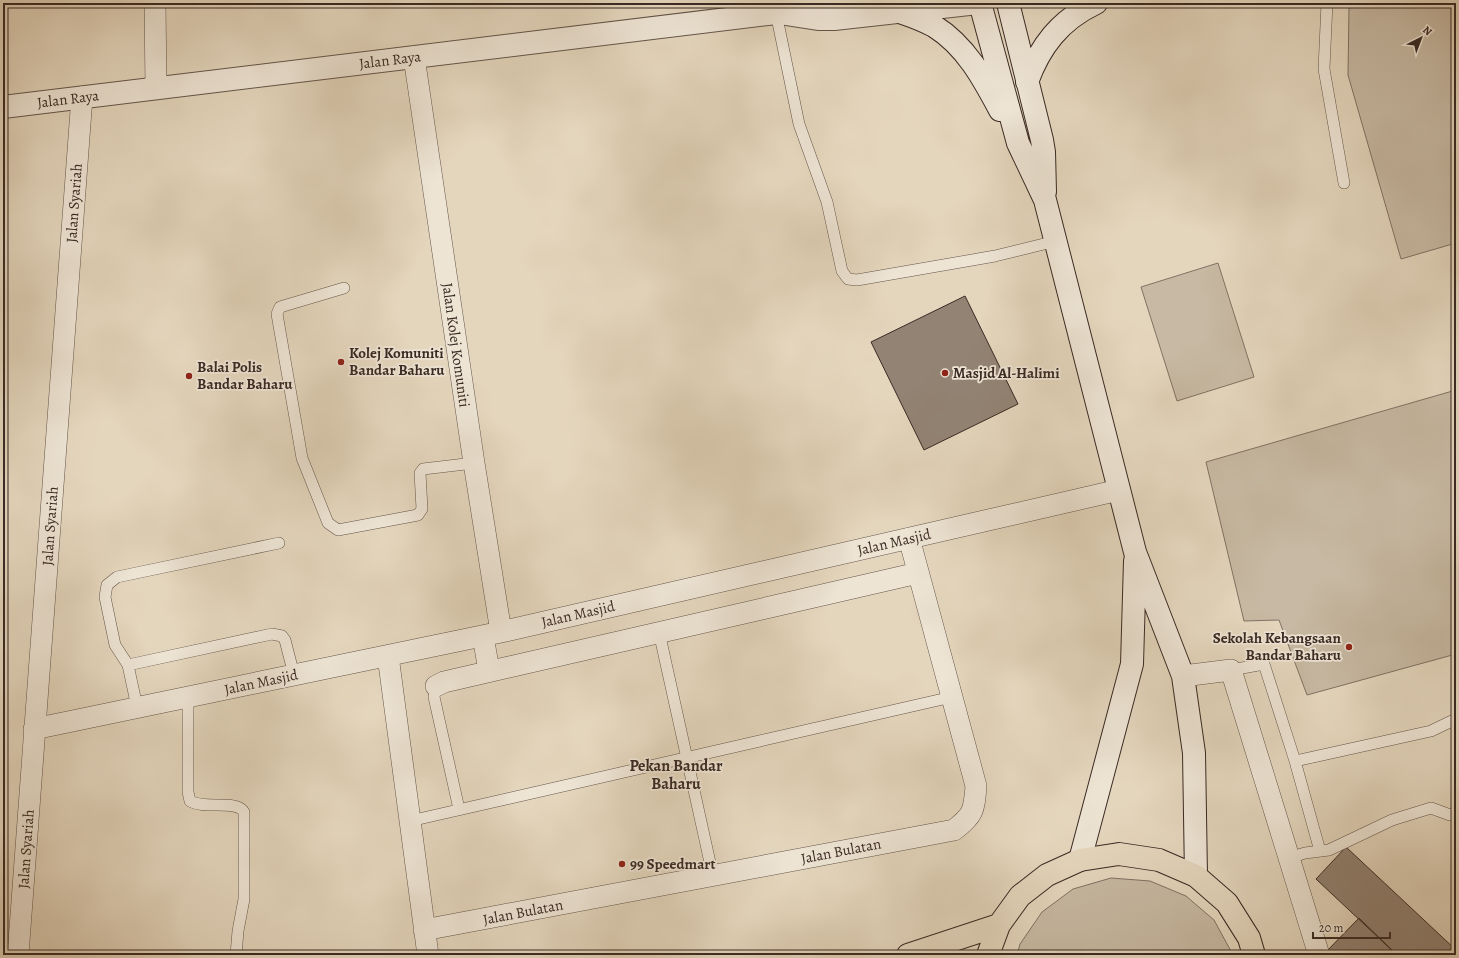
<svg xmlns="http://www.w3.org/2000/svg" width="1459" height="958" font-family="Alegreya,serif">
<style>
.green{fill:#c7b9a3;stroke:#807264}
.building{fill:#928374;stroke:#3a2a24}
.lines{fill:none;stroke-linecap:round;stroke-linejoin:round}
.service-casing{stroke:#64554a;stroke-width:12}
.minor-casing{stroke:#64554a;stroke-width:22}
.tertiary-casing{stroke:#64554a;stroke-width:24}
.secondary-casing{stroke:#3a2a24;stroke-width:24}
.primary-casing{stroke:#3a2a24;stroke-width:24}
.service{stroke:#ede4d4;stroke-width:11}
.minor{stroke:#ede4d4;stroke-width:21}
.tertiary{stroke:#ede4d4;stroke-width:22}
.secondary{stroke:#ede4d4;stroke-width:22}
.primary{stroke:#e4d6bd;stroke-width:22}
.poi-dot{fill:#8f2418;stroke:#ede4d4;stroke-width:1.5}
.labels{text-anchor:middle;stroke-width:3.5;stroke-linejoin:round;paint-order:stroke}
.street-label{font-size:15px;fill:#3a2a24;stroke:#ede4d4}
.poi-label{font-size:15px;font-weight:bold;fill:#3a2a24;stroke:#ede4d4;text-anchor:start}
.neighbourhood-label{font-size:16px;font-weight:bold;fill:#3a2a24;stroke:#ede4d4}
</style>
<rect width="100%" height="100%" fill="#e4d6bd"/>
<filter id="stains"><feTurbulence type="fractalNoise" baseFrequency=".005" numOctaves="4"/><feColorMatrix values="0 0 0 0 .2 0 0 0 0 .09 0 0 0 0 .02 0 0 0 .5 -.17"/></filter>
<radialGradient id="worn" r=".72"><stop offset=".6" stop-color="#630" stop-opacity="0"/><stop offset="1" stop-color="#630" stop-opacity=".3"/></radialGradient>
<!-- green -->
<path class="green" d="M1371,3H1456V243L1401,259L1348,75L1349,8Z
M1218,263L1254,377L1177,401L1141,287Z
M1456,390V654L1307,695L1279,620L1244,621L1206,462Z
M1111,878L1150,881L1186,896L1214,920L1233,955H1017L1020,944L1042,912L1073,889Z"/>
<!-- building -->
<path class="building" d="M965,296L1018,404L924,450L871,342Z
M1346,847L1456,950V955H1397L1316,879Z
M1359,918L1397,955H1323Z"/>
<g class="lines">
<defs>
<path id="service" d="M1327,3L1324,69L1344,183
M776,13L799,124L827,202L842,271L848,279L857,280L995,256L1056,241
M344,288L280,307L277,314L302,458L328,523L338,530L418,515L422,509L420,473L423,469L474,463
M659,632L713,876
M128,665L115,645L105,597L107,585L117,577L279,543
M1231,670L1264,664L1295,761L1320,851
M436,686L434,697L459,809
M188,697V792L190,801C204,810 237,799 244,812V899L238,931L236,955
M137,707L128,665L272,634L282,636L285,640L294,675
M1295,761L1431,731L1456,719
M410,821L952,697
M1289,858L1305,853L1329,850L1392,820L1431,808L1450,815L1456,813"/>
<path id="minor" d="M155,3L156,88
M414,57L474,463L501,632
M483,636L489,671
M388,656L428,955
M1183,676L1231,670L1319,955
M436,686L444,682L918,573
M34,729L501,632L1119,490
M424,930L954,830C974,815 974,810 976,786L909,538
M18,955L82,97"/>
<path id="tertiary" d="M779,13L818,19H834L978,3
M3,107L776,13L804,3"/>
<path id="secondary" d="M980,3L1018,143L1045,200L1135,552L1183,676L1194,753L1196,876
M1008,3L1042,140L1044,152L1045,192
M900,12C912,16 923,20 934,26C966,46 983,78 1000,110
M1027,82C1040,46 1060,20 1096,3
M1080,860L1132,664L1135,561"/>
<path id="primary" d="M908,955L999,925
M988,955L999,925L1020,896L1047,875L1080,860L1119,854L1159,860L1196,876L1227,903L1249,938L1254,955"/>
</defs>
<!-- service casing -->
<use href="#service" class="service-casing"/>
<!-- minor casing -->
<use href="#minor" class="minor-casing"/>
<!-- tertiary casing -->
<use href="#tertiary" class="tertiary-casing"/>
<!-- secondary casing -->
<use href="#secondary" class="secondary-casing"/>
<!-- primary casing -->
<use href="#primary" class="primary-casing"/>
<!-- service -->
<use href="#service" class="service"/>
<!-- minor -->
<use href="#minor" class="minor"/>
<!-- tertiary -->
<use href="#tertiary" class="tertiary"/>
<!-- secondary -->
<use href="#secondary" class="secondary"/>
<!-- primary -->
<use href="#primary" class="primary"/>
</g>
<!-- markers -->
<g class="poi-dot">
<circle cx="341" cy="362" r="4"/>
<circle cx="945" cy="373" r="4"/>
<circle cx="189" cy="376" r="4"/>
<circle cx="1349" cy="647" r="4"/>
<circle cx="622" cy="864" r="4"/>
</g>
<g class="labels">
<!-- street labels -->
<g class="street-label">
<text transform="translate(390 60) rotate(-7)" y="5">Jalan Raya</text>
<text transform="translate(68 99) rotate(-7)" y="5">Jalan Raya</text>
<text transform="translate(74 203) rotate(-86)" y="5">Jalan Syariah</text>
<text transform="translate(456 345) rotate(82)" y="5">Jalan Kolej Komuniti</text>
<text transform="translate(50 526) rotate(-86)" y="5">Jalan Syariah</text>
<text transform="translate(894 542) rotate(-13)" y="5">Jalan Masjid</text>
<text transform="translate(578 614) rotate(-13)" y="5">Jalan Masjid</text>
<text transform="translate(261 682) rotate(-12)" y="5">Jalan Masjid</text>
<text transform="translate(26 849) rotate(-86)" y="5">Jalan Syariah</text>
<text transform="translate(841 851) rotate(-11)" y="5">Jalan Bulatan</text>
<text transform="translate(523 912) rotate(-11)" y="5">Jalan Bulatan</text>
</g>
<!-- poi labels -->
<g class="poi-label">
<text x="349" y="358">Kolej Komuniti<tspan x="349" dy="17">Bandar Baharu</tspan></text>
<text x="197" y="372">Balai Polis<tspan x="197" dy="17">Bandar Baharu</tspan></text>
<text x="953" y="378">Masjid Al-Halimi</text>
<text x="1341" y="643" text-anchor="end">Sekolah Kebangsaan<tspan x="1341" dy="17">Bandar Baharu</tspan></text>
<text x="630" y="869">99 Speedmart</text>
</g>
<!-- neighbourhood labels -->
<g class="neighbourhood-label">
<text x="676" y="771">Pekan Bandar<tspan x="676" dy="18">Baharu</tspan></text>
</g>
</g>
<!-- margin -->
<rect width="1459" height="958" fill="none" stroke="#e4d6bd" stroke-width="16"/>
<rect x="4" y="4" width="1451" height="950" fill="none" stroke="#3a2a24" stroke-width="2"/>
<rect x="8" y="8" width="1443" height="942" fill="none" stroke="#3a2a24"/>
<!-- north arrow -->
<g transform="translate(1421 38) rotate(42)" stroke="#ede4d4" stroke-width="3" paint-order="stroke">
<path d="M0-3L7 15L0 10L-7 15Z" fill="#3a2a24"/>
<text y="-6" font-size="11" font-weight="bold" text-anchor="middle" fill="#3a2a24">N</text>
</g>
<!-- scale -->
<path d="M1313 932v6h77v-6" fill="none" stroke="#3a2a24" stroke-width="2"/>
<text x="1319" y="932" font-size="12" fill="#3a2a24" stroke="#ede4d4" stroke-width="3" paint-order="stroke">20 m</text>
<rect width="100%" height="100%" filter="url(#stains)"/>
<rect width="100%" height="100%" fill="url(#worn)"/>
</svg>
